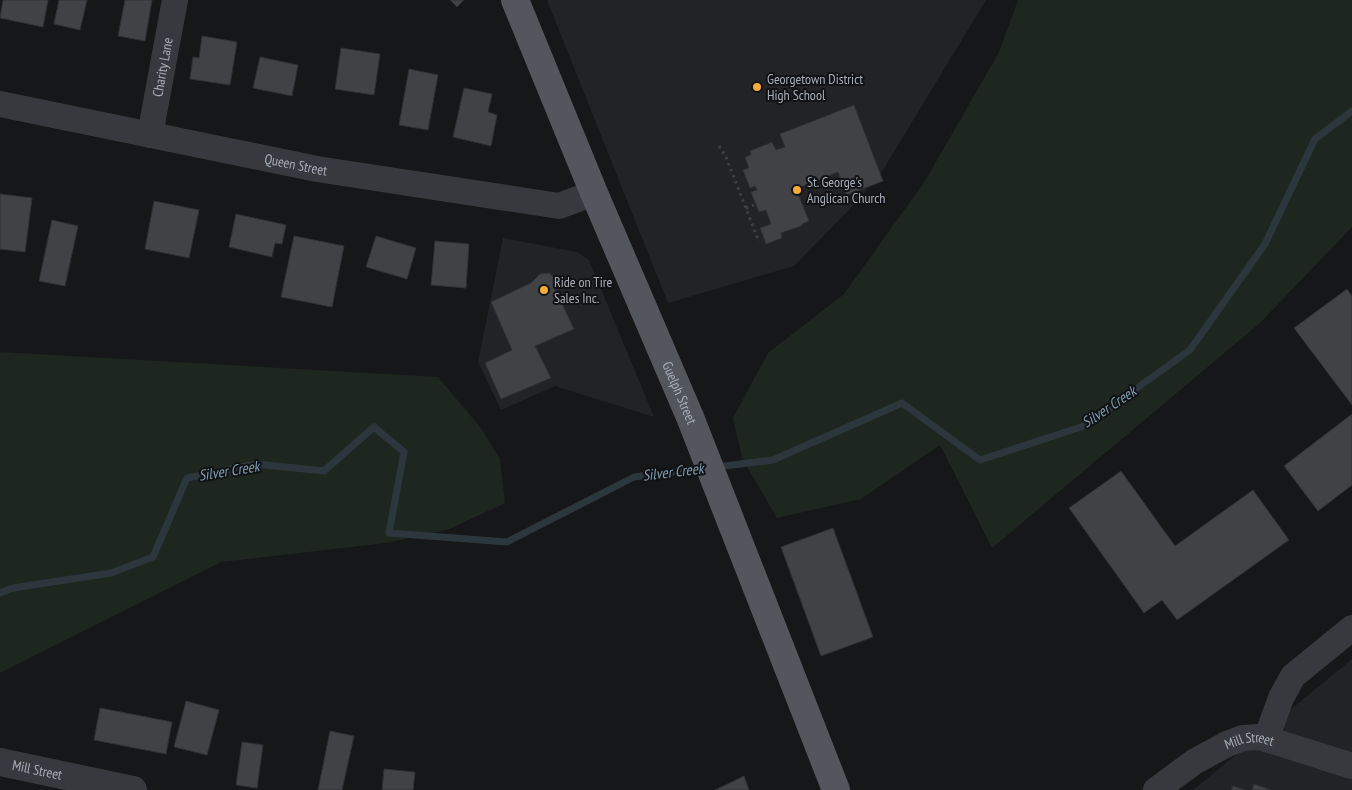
<svg xmlns="http://www.w3.org/2000/svg" width="1352" height="790" font-family="'PT Sans Narrow',sans-serif">
<style>
.built{fill:#222326}
.green{fill:#1e271f}
.lines{fill:none;stroke-linecap:round;stroke-linejoin:round}
.stream{stroke:#2c363d;stroke-width:7}
.building{fill:#404246;stroke:#303135}
.path{stroke:#3d4045;stroke-width:3;stroke-dasharray:2.5 4;stroke-linecap:butt}
.minor{stroke:#37393e;stroke-width:26}
.tertiary{stroke:#37393e;stroke-width:28}
.primary{stroke:#53565d;stroke-width:28}
.poi-dot{fill:#f9ac2f;stroke:#111214;stroke-width:2}
.labels{text-anchor:middle;stroke-width:4;stroke-linejoin:round;paint-order:stroke}
.street-label{font-size:14px;fill:#a8aeb9;stroke:#111214}
.poi-label{font-size:14px;fill:#a8aeb9;stroke:#111214;text-anchor:start}
.water-label{font-size:15px;font-style:italic;fill:#7e9eb5;stroke:#111214}
</style>
<rect width="100%" height="100%" fill="#161719"/>
<!-- built -->
<path class="built" d="M547,0H986L880,175L846,213L794,266L668,303Z
M503,238L577,252L589,260L654,417L555,386L501,410L478,362Z
M1352,659V790H1193Z"/>
<!-- green -->
<path class="green" d="M1018,0H1352V227L1260,323L992,548L940,445L861,499L777,518L742,458L733,418L768,353L844,294L925,181L999,52Z
M0,352L438,377L481,428L500,459L505,503L447,530L386,543L221,562L0,673Z"/>
<g class="lines">
<!-- stream -->
<path class="stream" d="M716,467L773,460L902,403L980,460L1084,426L1190,350L1265,244L1315,139L1352,111
M0,593L13,588L111,573L153,557L187,478L256,464L324,471L374,427L404,452L389,533L507,542L634,477L703,468"/>
</g>
<!-- building -->
<path class="building" d="M3,0H48L43,27L0,18Z
M59,0H87L80,30L54,24Z
M125,0H152L145,41L118,36Z
M450,0H464L457,7Z
M202,36L237,42L230,85L190,79L193,57L199,58Z
M341,48L380,54L374,95L335,89Z
M260,57L298,65L292,96L253,88Z
M409,69L438,75L428,130L399,125Z
M464,88L492,94L488,112L497,115L491,146L453,137Z
M854,105L883,181L847,195L838,172L796,189L809,221L802,224L801,226L781,233L782,238L766,244L760,228L771,224L766,210L759,212L751,192L757,190L755,186L750,188L743,170L749,168L745,157L751,155L750,151L772,142L776,150L785,147L780,134Z
M0,194L32,198L25,252L0,249Z
M154,201L199,210L189,258L145,249Z
M236,214L286,225L282,244L275,243L272,257L229,247Z
M52,220L78,226L65,286L39,281Z
M294,236L344,246L332,307L281,297Z
M376,236L416,248L407,279L366,267Z
M435,241L469,244L466,288L431,285Z
M549,273L555,278L557,283L555,289L574,329L535,346L551,378L501,399L485,363L512,350L491,302L531,283L540,274Z
M1347,289L1352,296V405L1294,328Z
M1352,414V485L1318,511L1284,466Z
M1121,471L1175,546L1253,490L1289,540L1177,620L1162,600L1144,613L1069,508Z
M833,528L873,637L821,656L781,547Z
M186,701L219,710L207,755L174,747Z
M100,708L172,722L166,754L94,740Z
M330,731L354,736L342,790H318Z
M242,742L263,745L257,788L236,785Z
M384,769L415,772L413,790H382Z
M744,776L749,790H715Z
M1254,784L1271,790H1252Z
M1233,786L1245,790H1231Z"/>
<g class="lines">
<!-- path -->
<path class="path" d="M719,146L726,157L759,242
M746,208L754,205"/>
<!-- minor -->
<g class="minor">
<path id="s1" d="M0,104L317,169L559,206L594,193"/>
<path id="s2" d="M150,135L175,0"/>
<path d="M1266,739L1281,698L1293,676L1352,628"/>
<path id="s3" d="M1156,790L1194,762L1227,744L1243,738L1260,737L1352,766"/>
</g>
<!-- tertiary -->
<path class="tertiary" id="s4" d="M0,762L133,790"/>
<!-- primary -->
<path class="primary" id="s5" d="M515,0L594,193L690,417L836,790"/>
</g>
<!-- markers -->
<g class="poi-dot">
<circle cx="757" cy="87" r="5"/>
<circle cx="797" cy="190" r="5"/>
<circle cx="544" cy="290" r="5"/>
</g>
<g class="labels">
<!-- street labels -->
<g class="street-label">
<text dy="5" stroke="none"><textPath href="#s2" startOffset="69">Charity Lane</textPath></text>
<text dy="5" stroke="none"><textPath href="#s1" startOffset="302">Queen Street</textPath></text>
<text dy="5" stroke="none"><textPath href="#s5" startOffset="426">Guelph Street</textPath></text>
<text dy="5" stroke="none"><textPath href="#s3" startOffset="108">Mill Street</textPath></text>
<text dy="5" stroke="none"><textPath href="#s4" startOffset="38">Mill Street</textPath></text>
</g>
<!-- poi labels -->
<g class="poi-label">
<text x="767" y="84">Georgetown District<tspan x="767" dy="16">High School</tspan></text>
<text x="807" y="187">St. George's<tspan x="807" dy="16">Anglican Church</tspan></text>
<text x="554" y="287">Ride on Tire<tspan x="554" dy="16">Sales Inc.</tspan></text>
</g>
<!-- water labels -->
<g class="water-label">
<text transform="translate(1109 407) rotate(-34)" y="5">Silver Creek</text>
<text transform="translate(229 471) rotate(-9)" y="5">Silver Creek</text>
<text transform="translate(673 472) rotate(-7)" y="5">Silver Creek</text>
</g>
</g>
</svg>
